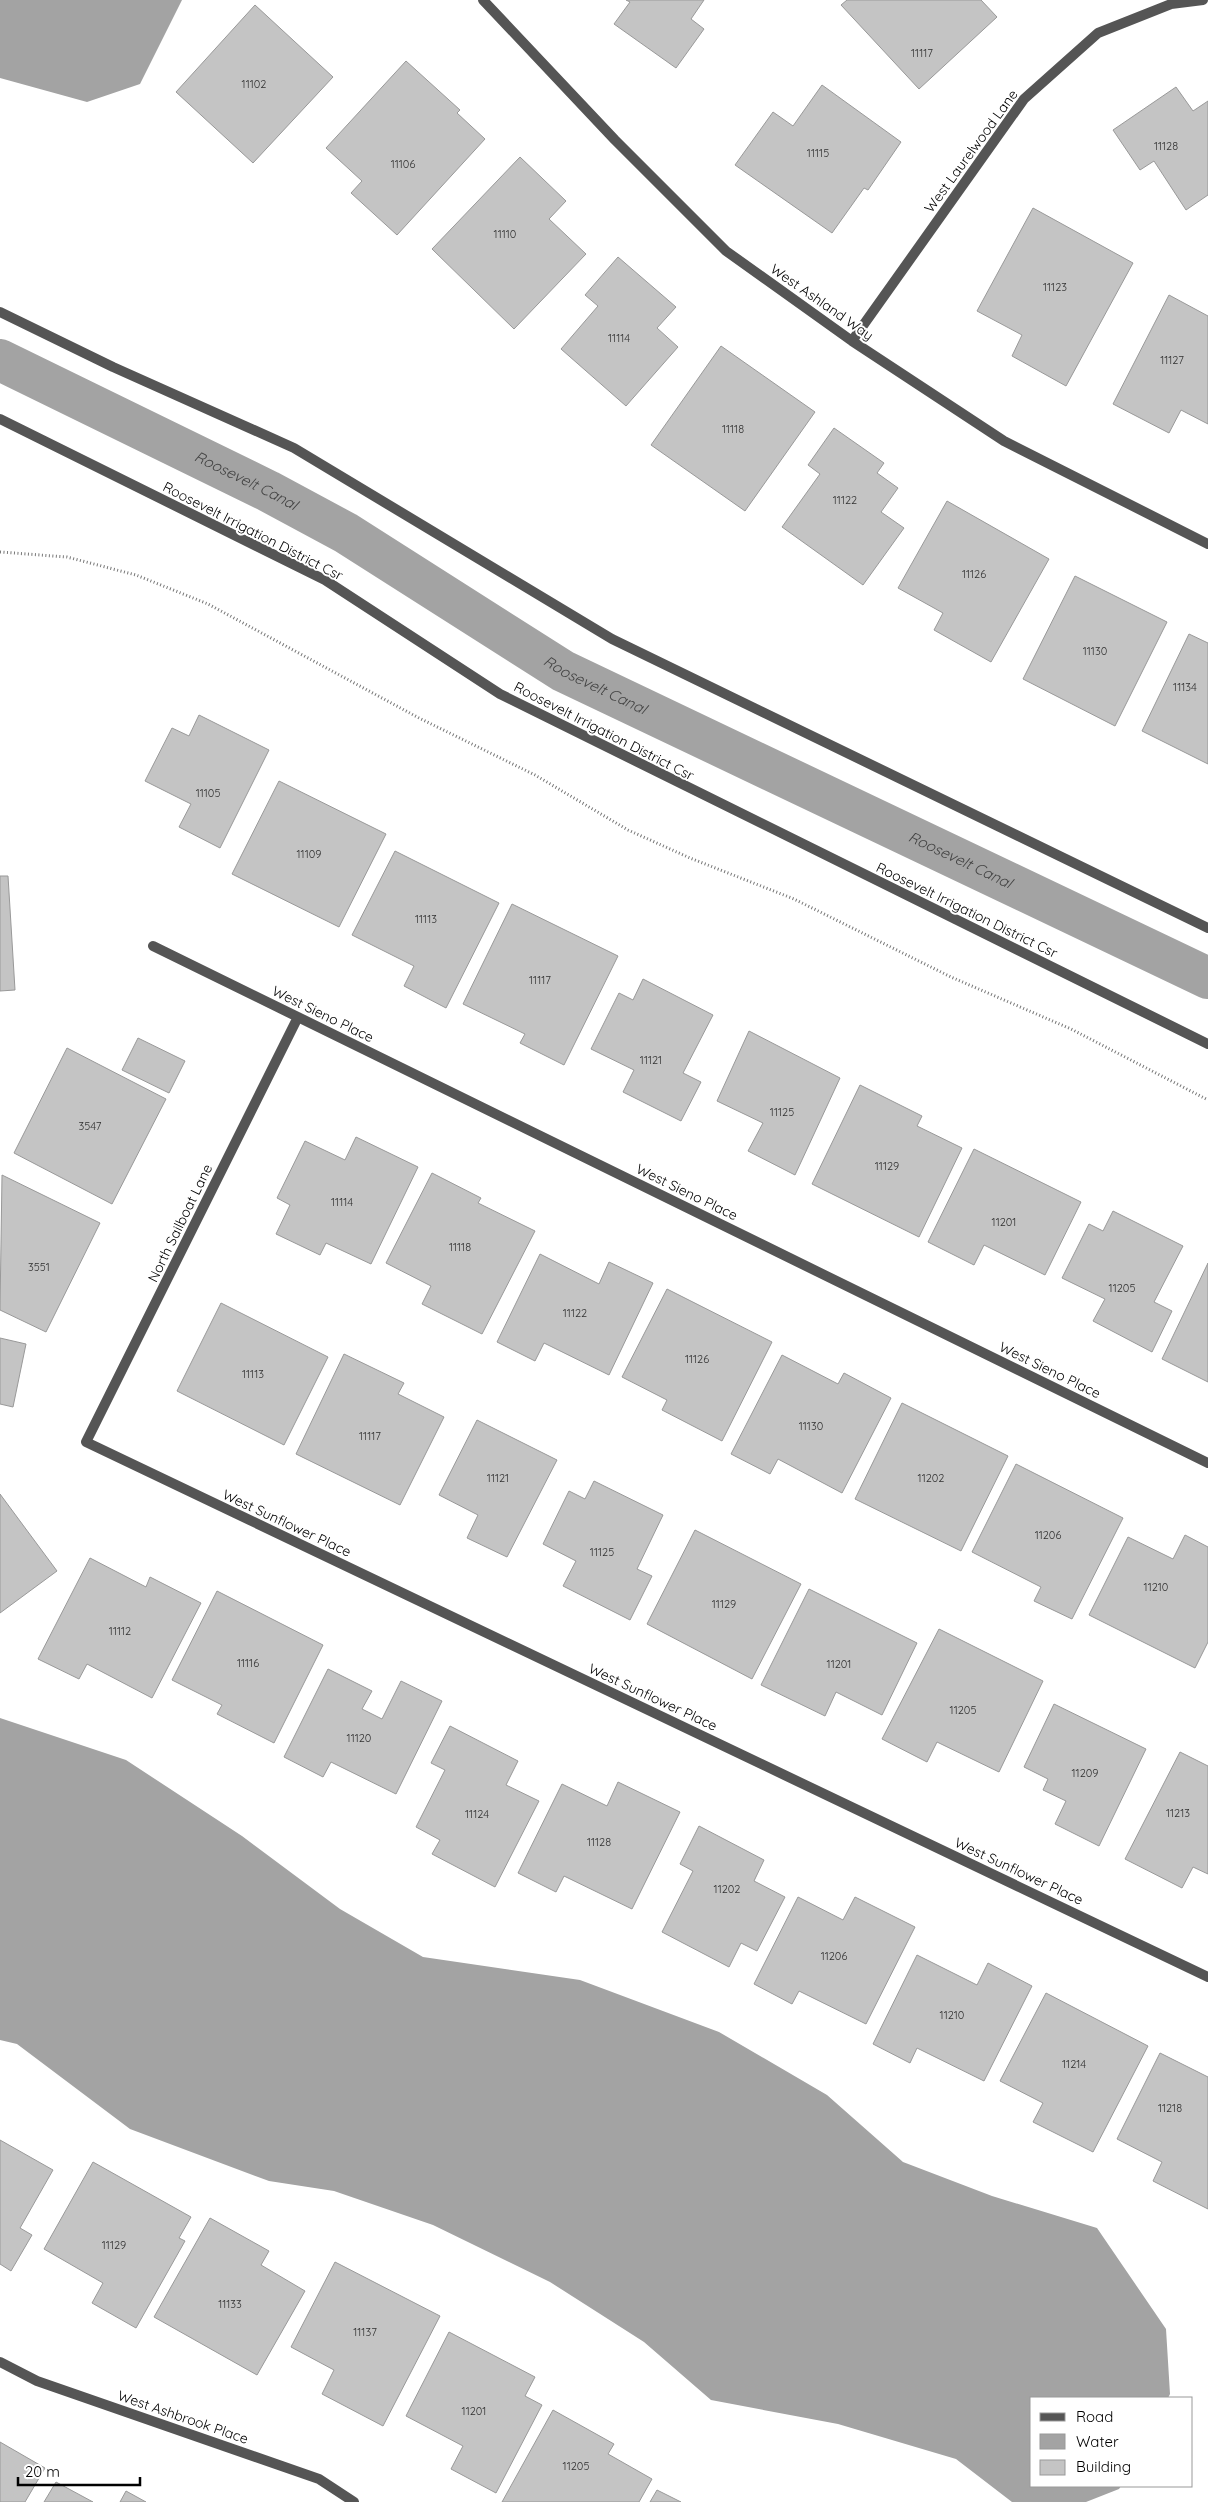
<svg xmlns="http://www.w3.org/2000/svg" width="1208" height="2502" font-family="Quicksand,sans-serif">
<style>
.water{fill:#a3a3a3}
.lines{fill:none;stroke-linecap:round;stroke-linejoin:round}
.canal{stroke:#a3a3a3;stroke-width:42}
.building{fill:#c4c4c4;stroke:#999}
.path{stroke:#777;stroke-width:3;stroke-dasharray:1 2.5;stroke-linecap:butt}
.minor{stroke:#555;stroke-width:10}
.labels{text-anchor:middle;stroke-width:4;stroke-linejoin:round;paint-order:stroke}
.number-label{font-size:11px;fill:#313131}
.street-label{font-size:14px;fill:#000;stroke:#fff}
.water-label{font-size:15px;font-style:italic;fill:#444;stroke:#fff}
</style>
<rect width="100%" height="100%" fill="#fff"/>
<!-- water -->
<path class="water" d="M0,0H182L140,84L87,102L0,78Z
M0,1718L126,1760L242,1836L340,1909L423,1957L580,1980L719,2032L827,2095L903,2162L992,2196L1097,2228L1166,2329L1170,2394L1168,2398H1032V2486H1121L1119,2489L1086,2502H1012L956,2459L838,2424L711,2400L644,2342L550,2282L433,2225L334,2191L269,2181L130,2129L17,2044L0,2040Z"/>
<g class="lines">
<!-- canal -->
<path class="canal" id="s1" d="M0,360L268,491L346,533L563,671L1208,978"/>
</g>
<!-- building -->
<path class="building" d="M626,0H704L691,19L704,29L676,68L614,24L630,2Z
M847,0H981L997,17L919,89L841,5Z
M255,5L333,77L253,163L176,92Z
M406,61L460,110L457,113L485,139L397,235L351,193L362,181L326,148Z
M822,85L901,142L868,190L864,188L832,233L735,165L773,112L793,126Z
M1176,87L1193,111L1208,101V195L1186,210L1154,161L1140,170L1113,130Z
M520,157L566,201L549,219L586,254L514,329L432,249Z
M1033,208L1133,263L1066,386L1012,356L1022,335L977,311Z
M618,257L676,307L657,328L678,347L626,406L561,349L598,306L585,295Z
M1169,295L1208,316V424L1181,410L1169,433L1113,404Z
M721,346L815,412L745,511L651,445Z
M834,428L884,463L877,473L898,488L881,512L904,528L863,585L782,527L820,474L808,465Z
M947,501L1049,559L991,662L934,630L943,613L898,588Z
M1075,576L1167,622L1115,726L1023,679Z
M1189,634L1208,643V764L1142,731Z
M199,715L269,750L220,848L179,827L191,804L145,781L172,728L189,736Z
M279,781L386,834L339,927L232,874Z
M395,851L499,903L446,1008L404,986L414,966L352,935Z
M0,876H8L15,990L0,991Z
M512,904L618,956L564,1065L520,1043L525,1034L463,1004Z
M643,979L713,1015L683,1073L701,1082L681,1121L623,1092L634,1070L591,1049L619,993L633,1000Z
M749,1031L840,1078L795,1175L748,1151L763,1123L717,1101Z
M138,1038L185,1061L169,1093L122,1070Z
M67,1048L166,1099L112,1204L14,1153Z
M860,1085L922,1116L917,1126L962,1148L919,1237L812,1184Z
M356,1137L418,1167L371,1264L326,1243L320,1255L276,1234L290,1205L277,1198L305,1141L345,1160Z
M974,1149L1081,1202L1045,1275L984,1245L974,1265L928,1242Z
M432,1173L481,1198L478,1203L535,1231L482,1334L422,1304L431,1286L386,1263Z
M2,1175L100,1223L46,1332L0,1310Z
M1113,1211L1183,1246L1154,1302L1172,1311L1152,1352L1093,1321L1105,1299L1062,1278L1089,1224L1103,1231Z
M540,1254L599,1284L609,1262L653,1283L609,1375L544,1343L535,1361L497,1342Z
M1208,1263V1382L1162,1359Z
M667,1289L772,1342L722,1441L662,1410L667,1400L622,1377Z
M221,1303L328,1357L284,1445L177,1391Z
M0,1338L26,1344L13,1407L0,1404Z
M344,1354L404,1383L398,1394L444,1417L400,1505L296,1454Z
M782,1355L838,1384L844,1373L891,1398L842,1493L778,1459L770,1474L731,1454Z
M902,1403L1008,1456L961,1551L855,1499Z
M477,1420L557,1460L507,1557L467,1538L478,1515L439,1495Z
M1016,1464L1123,1518L1072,1619L1034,1601L1041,1587L972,1552Z
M594,1481L663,1515L637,1569L652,1576L630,1620L563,1586L576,1561L543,1544L569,1491L585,1499Z
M0,1494L57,1571L0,1613Z
M695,1530L801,1584L752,1679L647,1624Z
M1185,1535L1208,1547V1642L1195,1668L1089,1615L1128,1537L1173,1559Z
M90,1558L146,1587L150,1577L201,1603L152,1698L87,1664L79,1679L38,1659Z
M809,1589L917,1643L882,1715L836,1692L825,1716L761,1685Z
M217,1591L323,1645L274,1743L217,1714L222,1705L172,1680Z
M939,1629L1043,1681L999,1772L937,1742L927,1762L882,1739Z
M328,1669L372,1691L362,1709L382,1719L401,1681L442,1701L396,1794L331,1762L323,1777L284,1757Z
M1054,1704L1146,1749L1099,1846L1055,1824L1066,1801L1043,1790L1048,1779L1024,1767Z
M450,1726L518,1761L506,1785L539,1801L495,1887L432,1854L440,1840L416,1827L445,1770L431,1763Z
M1180,1752L1208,1766V1874L1193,1867L1182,1888L1125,1859Z
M618,1782L680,1812L632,1909L564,1876L556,1892L518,1873L562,1784L607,1806Z
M699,1826L764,1860L754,1881L785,1897L757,1951L741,1943L729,1967L662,1932L693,1871L680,1864Z
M798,1897L843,1920L855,1897L915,1927L866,2024L799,1991L792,2004L754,1984Z
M917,1955L977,1985L988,1963L1032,1986L984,2081L917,2048L910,2063L873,2044Z
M1046,1993L1148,2046L1093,2152L1033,2122L1043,2103L1000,2081Z
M1160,2053L1208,2077V2209L1153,2181L1162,2162L1117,2139Z
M0,2140L53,2170L20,2228L32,2235L11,2271L0,2264Z
M93,2162L191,2217L179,2238L185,2241L136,2328L92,2303L103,2283L44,2249Z
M210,2218L269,2251L261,2265L305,2291L257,2375L154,2317Z
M335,2262L440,2316L383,2426L322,2394L334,2370L291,2347Z
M449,2332L535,2377L525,2396L542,2405L496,2493L451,2469L463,2446L406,2416Z
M553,2410L614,2444L608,2454L652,2479L639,2502H502Z
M0,2442L45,2468L25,2502H0Z
M56,2482L93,2502H44Z
M657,2490L681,2502H650Z
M126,2491L146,2502H120Z"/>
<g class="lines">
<!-- path -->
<path class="path" d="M0,552L67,557L136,575L208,604L419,718L535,775L628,830L690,858L794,899L951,977L1071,1029L1208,1100"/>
<!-- minor -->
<path class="minor" d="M483,0L615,140L726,251L852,341L1004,441L1208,544
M0,312L113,367L294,448L612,639L1208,928
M852,341L1024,99L1098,33L1171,4L1203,0
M0,419L325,580L500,694L1208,1044
M153,946L1208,1463
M298,1017L86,1442L1208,1977
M0,2362L37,2381L319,2479L354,2502"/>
</g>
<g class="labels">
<!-- number labels -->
<g class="number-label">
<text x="922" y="57">11117</text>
<text x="254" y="88">11102</text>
<text x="1166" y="150">11128</text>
<text x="818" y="157">11115</text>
<text x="403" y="168">11106</text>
<text x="505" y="238">11110</text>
<text x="1055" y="291">11123</text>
<text x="619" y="342">11114</text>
<text x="1172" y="364">11127</text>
<text x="733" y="433">11118</text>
<text x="845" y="504">11122</text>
<text x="974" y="578">11126</text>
<text x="1095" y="655">11130</text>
<text x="1185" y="691">11134</text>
<text x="208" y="797">11105</text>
<text x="309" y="858">11109</text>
<text x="426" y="923">11113</text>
<text x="540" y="984">11117</text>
<text x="651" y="1064">11121</text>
<text x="782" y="1116">11125</text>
<text x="90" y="1130">3547</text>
<text x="887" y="1170">11129</text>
<text x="342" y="1206">11114</text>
<text x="1004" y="1226">11201</text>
<text x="460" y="1251">11118</text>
<text x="39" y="1271">3551</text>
<text x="1122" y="1292">11205</text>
<text x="575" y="1317">11122</text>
<text x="697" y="1363">11126</text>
<text x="253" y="1378">11113</text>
<text x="811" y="1430">11130</text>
<text x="370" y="1440">11117</text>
<text x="498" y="1482">11121</text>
<text x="931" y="1482">11202</text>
<text x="1048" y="1539">11206</text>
<text x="602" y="1556">11125</text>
<text x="1156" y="1591">11210</text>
<text x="724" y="1608">11129</text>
<text x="120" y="1635">11112</text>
<text x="248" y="1667">11116</text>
<text x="839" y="1668">11201</text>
<text x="963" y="1714">11205</text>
<text x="359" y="1742">11120</text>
<text x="1085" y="1777">11209</text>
<text x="1178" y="1817">11213</text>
<text x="477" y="1818">11124</text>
<text x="599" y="1846">11128</text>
<text x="727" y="1893">11202</text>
<text x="834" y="1960">11206</text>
<text x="952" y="2019">11210</text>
<text x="1074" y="2068">11214</text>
<text x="1170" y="2112">11218</text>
<text x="114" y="2249">11129</text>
<text x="230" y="2308">11133</text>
<text x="365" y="2336">11137</text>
<text x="474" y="2415">11201</text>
<text x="576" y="2470">11205</text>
</g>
<!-- street labels -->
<g class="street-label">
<text transform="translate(971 151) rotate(-54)" y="5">West Laurelwood Lane</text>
<text transform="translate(822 302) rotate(35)" y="5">West Ashland Way</text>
<text transform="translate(253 531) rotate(27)" y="5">Roosevelt Irrigation District Csr</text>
<text transform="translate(604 731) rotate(27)" y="5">Roosevelt Irrigation District Csr</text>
<text transform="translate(967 910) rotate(26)" y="5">Roosevelt Irrigation District Csr</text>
<text transform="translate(323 1014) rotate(26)" y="5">West Sieno Place</text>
<text transform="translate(687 1192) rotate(26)" y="5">West Sieno Place</text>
<text transform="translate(180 1223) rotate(-64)" y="5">North Sailboat Lane</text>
<text transform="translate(1050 1370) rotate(26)" y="5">West Sieno Place</text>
<text transform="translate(287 1523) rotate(25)" y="5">West Sunflower Place</text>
<text transform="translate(653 1697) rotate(25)" y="5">West Sunflower Place</text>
<text transform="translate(1019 1871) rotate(25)" y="5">West Sunflower Place</text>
<text transform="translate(183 2417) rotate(19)" y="5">West Ashbrook Place</text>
</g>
<!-- water labels -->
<g class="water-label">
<text dy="5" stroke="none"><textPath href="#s1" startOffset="274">Roosevelt Canal</textPath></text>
<text dy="5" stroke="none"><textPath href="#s1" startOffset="679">Roosevelt Canal</textPath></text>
<text dy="5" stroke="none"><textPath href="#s1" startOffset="1084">Roosevelt Canal</textPath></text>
</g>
</g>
<!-- legend -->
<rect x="1030" y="2397" width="162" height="90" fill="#ffffff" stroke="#999999"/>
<rect x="1040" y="2413" width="25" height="8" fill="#555555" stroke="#999999"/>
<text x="1076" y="2422" font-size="15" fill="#000000">Road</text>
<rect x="1040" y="2434" width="25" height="15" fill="#a3a3a3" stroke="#999999"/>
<text x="1076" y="2447" font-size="15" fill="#000000">Water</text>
<rect x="1040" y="2460" width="25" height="15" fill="#c4c4c4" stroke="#999999"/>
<text x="1076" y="2472" font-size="15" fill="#000000">Building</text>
<!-- scale -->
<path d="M18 2477v8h122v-8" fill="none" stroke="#000000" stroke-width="2.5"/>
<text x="25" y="2477" font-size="15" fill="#000000" stroke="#ffffff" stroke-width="4" paint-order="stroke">20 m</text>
</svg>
